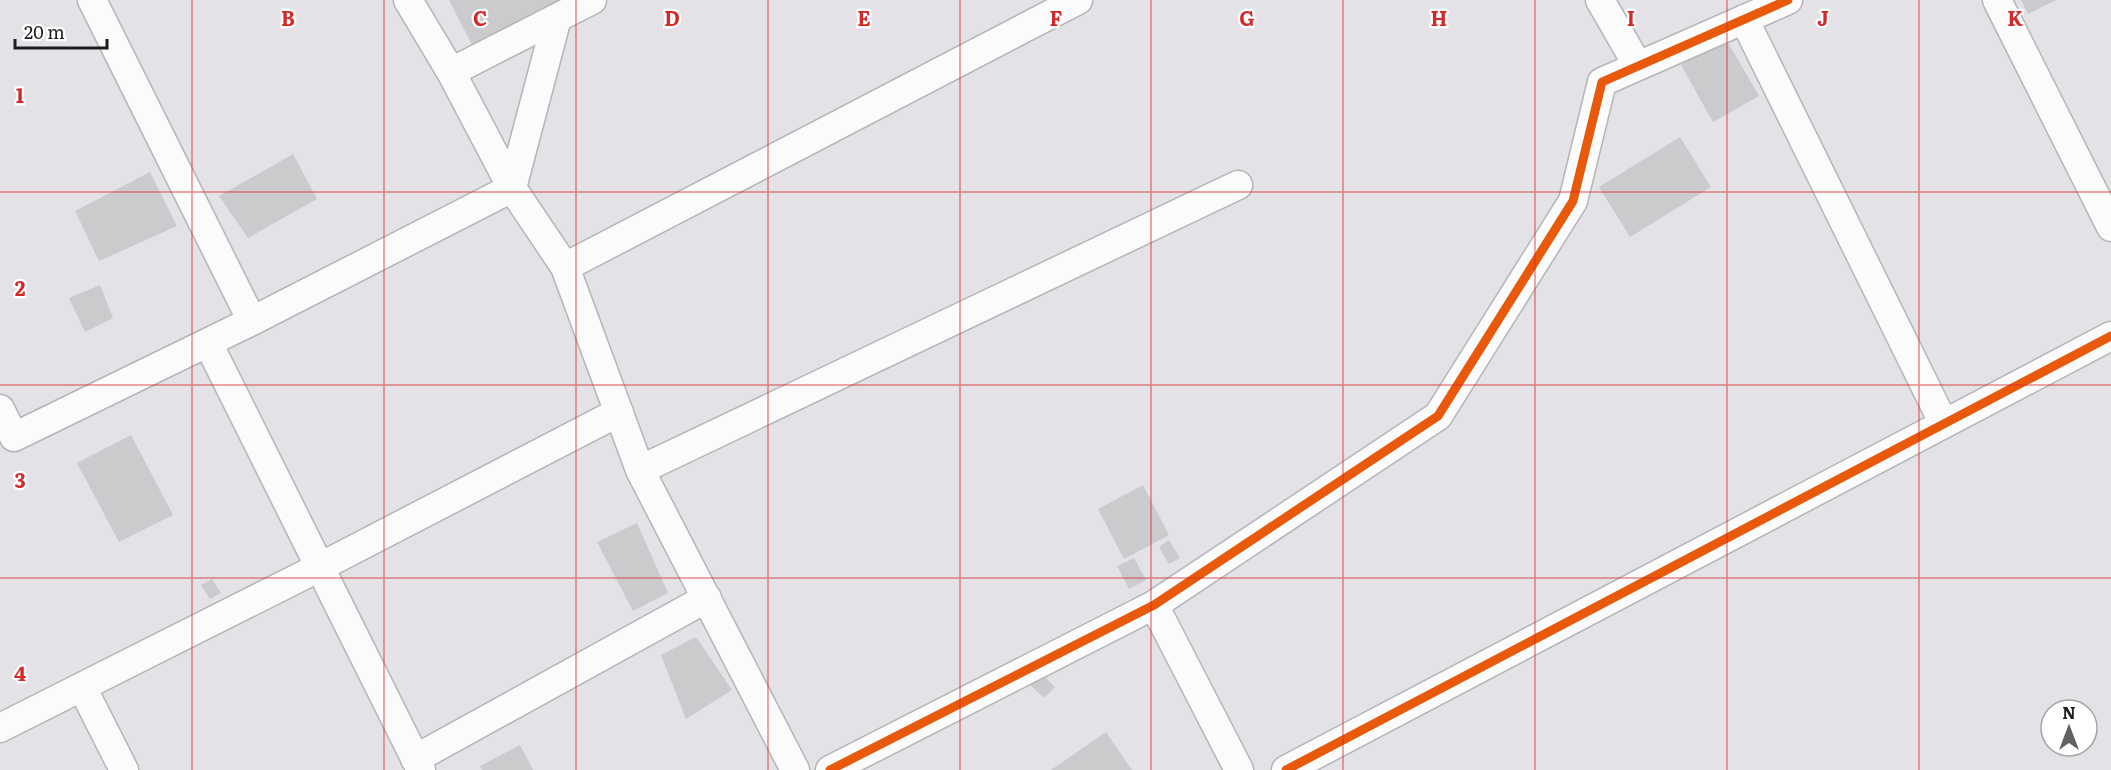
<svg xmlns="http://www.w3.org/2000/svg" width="2111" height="770" font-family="Literata,serif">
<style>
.building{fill:#cbcacd}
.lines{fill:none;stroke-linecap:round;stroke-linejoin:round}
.minor-casing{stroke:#b5b4b6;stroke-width:31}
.minor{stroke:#fbfbfb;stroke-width:28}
.cycleway-casing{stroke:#fff;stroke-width:13}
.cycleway{stroke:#e8590c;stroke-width:9}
.grid{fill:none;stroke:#d62828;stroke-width:1.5;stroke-opacity:0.55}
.grid-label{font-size:20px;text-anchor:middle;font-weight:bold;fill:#d62828;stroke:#fff;stroke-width:4.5;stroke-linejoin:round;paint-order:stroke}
</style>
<rect width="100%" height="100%" fill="#e4e2e6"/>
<!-- building -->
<path class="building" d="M449,0H567L473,47Z
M2021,0H2056L2028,14Z
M1726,39L1759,96L1713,122L1681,65Z
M1680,137L1711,187L1630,237L1599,187Z
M293,154L317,199L248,238L219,196Z
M150,172L177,226L99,261L75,211Z
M100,285L113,318L85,332L69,298Z
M131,435L173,515L119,542L77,463Z
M1143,485L1169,535L1124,559L1098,509Z
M637,523L668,593L633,611L597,542Z
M1169,540L1180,558L1169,564L1159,547Z
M1134,558L1146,580L1129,589L1117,566Z
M212,579L221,593L210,599L201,585Z
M696,637L732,690L686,719L661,655Z
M1041,673L1055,687L1044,698L1030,685Z
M1106,732L1132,770H1051Z
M520,745L533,770H482L480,766Z"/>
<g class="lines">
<defs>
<path id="minor" d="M92,0L252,321
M408,0L451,72L512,188L565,267L640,470L795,770
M1600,0L1638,66
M1997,0L2111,227
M1744,19L1944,424
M451,72L592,0
M565,267L1078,0
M208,343L421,770
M0,409L14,437L252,321L512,188L557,18
M640,470L1238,185
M1154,605L1239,770
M82,687L124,770
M0,728L320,567L619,412
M415,759L707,598
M830,770L1154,605L1438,416L1573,201L1602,82L1788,0
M1286,770L2111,336"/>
</defs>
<!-- minor casing -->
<use href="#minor" class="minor-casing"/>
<!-- minor -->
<use href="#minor" class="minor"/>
<defs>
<path id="cycleway" d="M830,770L1154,605L1438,416L1573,201L1602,82L1788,0
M1286,770L2111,336"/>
</defs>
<!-- cycleway casing -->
<use href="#cycleway" class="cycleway-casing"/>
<!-- cycleway -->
<use href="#cycleway" class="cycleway"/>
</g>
<!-- grid -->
<path class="grid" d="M192,0V770M384,0V770M576,0V770M768,0V770M960,0V770M1151,0V770M1343,0V770M1535,0V770M1727,0V770M1919,0V770M0,192H2111M0,385H2111M0,578H2111"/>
<g class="grid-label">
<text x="288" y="26">B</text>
<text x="480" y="26">C</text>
<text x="672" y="26">D</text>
<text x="864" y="26">E</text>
<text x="1056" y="26">F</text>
<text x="1247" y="26">G</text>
<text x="1439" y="26">H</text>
<text x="1631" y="26">I</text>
<text x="1823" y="26">J</text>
<text x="2015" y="26">K</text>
<text x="20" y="103">1</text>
<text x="20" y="296">2</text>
<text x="20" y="488">3</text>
<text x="20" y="681">4</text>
</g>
<!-- north arrow -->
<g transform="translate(2069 728)"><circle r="28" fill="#ffffff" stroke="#a5a4a5" stroke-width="1.5"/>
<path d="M0-4.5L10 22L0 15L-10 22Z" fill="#636164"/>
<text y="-9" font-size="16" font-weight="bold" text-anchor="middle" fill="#1d1c1e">N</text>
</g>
<!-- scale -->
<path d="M15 39v9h92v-9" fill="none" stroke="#1d1c1e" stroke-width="3"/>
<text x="24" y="39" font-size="18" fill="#1d1c1e" stroke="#ffffff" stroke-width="4.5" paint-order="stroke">20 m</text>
</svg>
